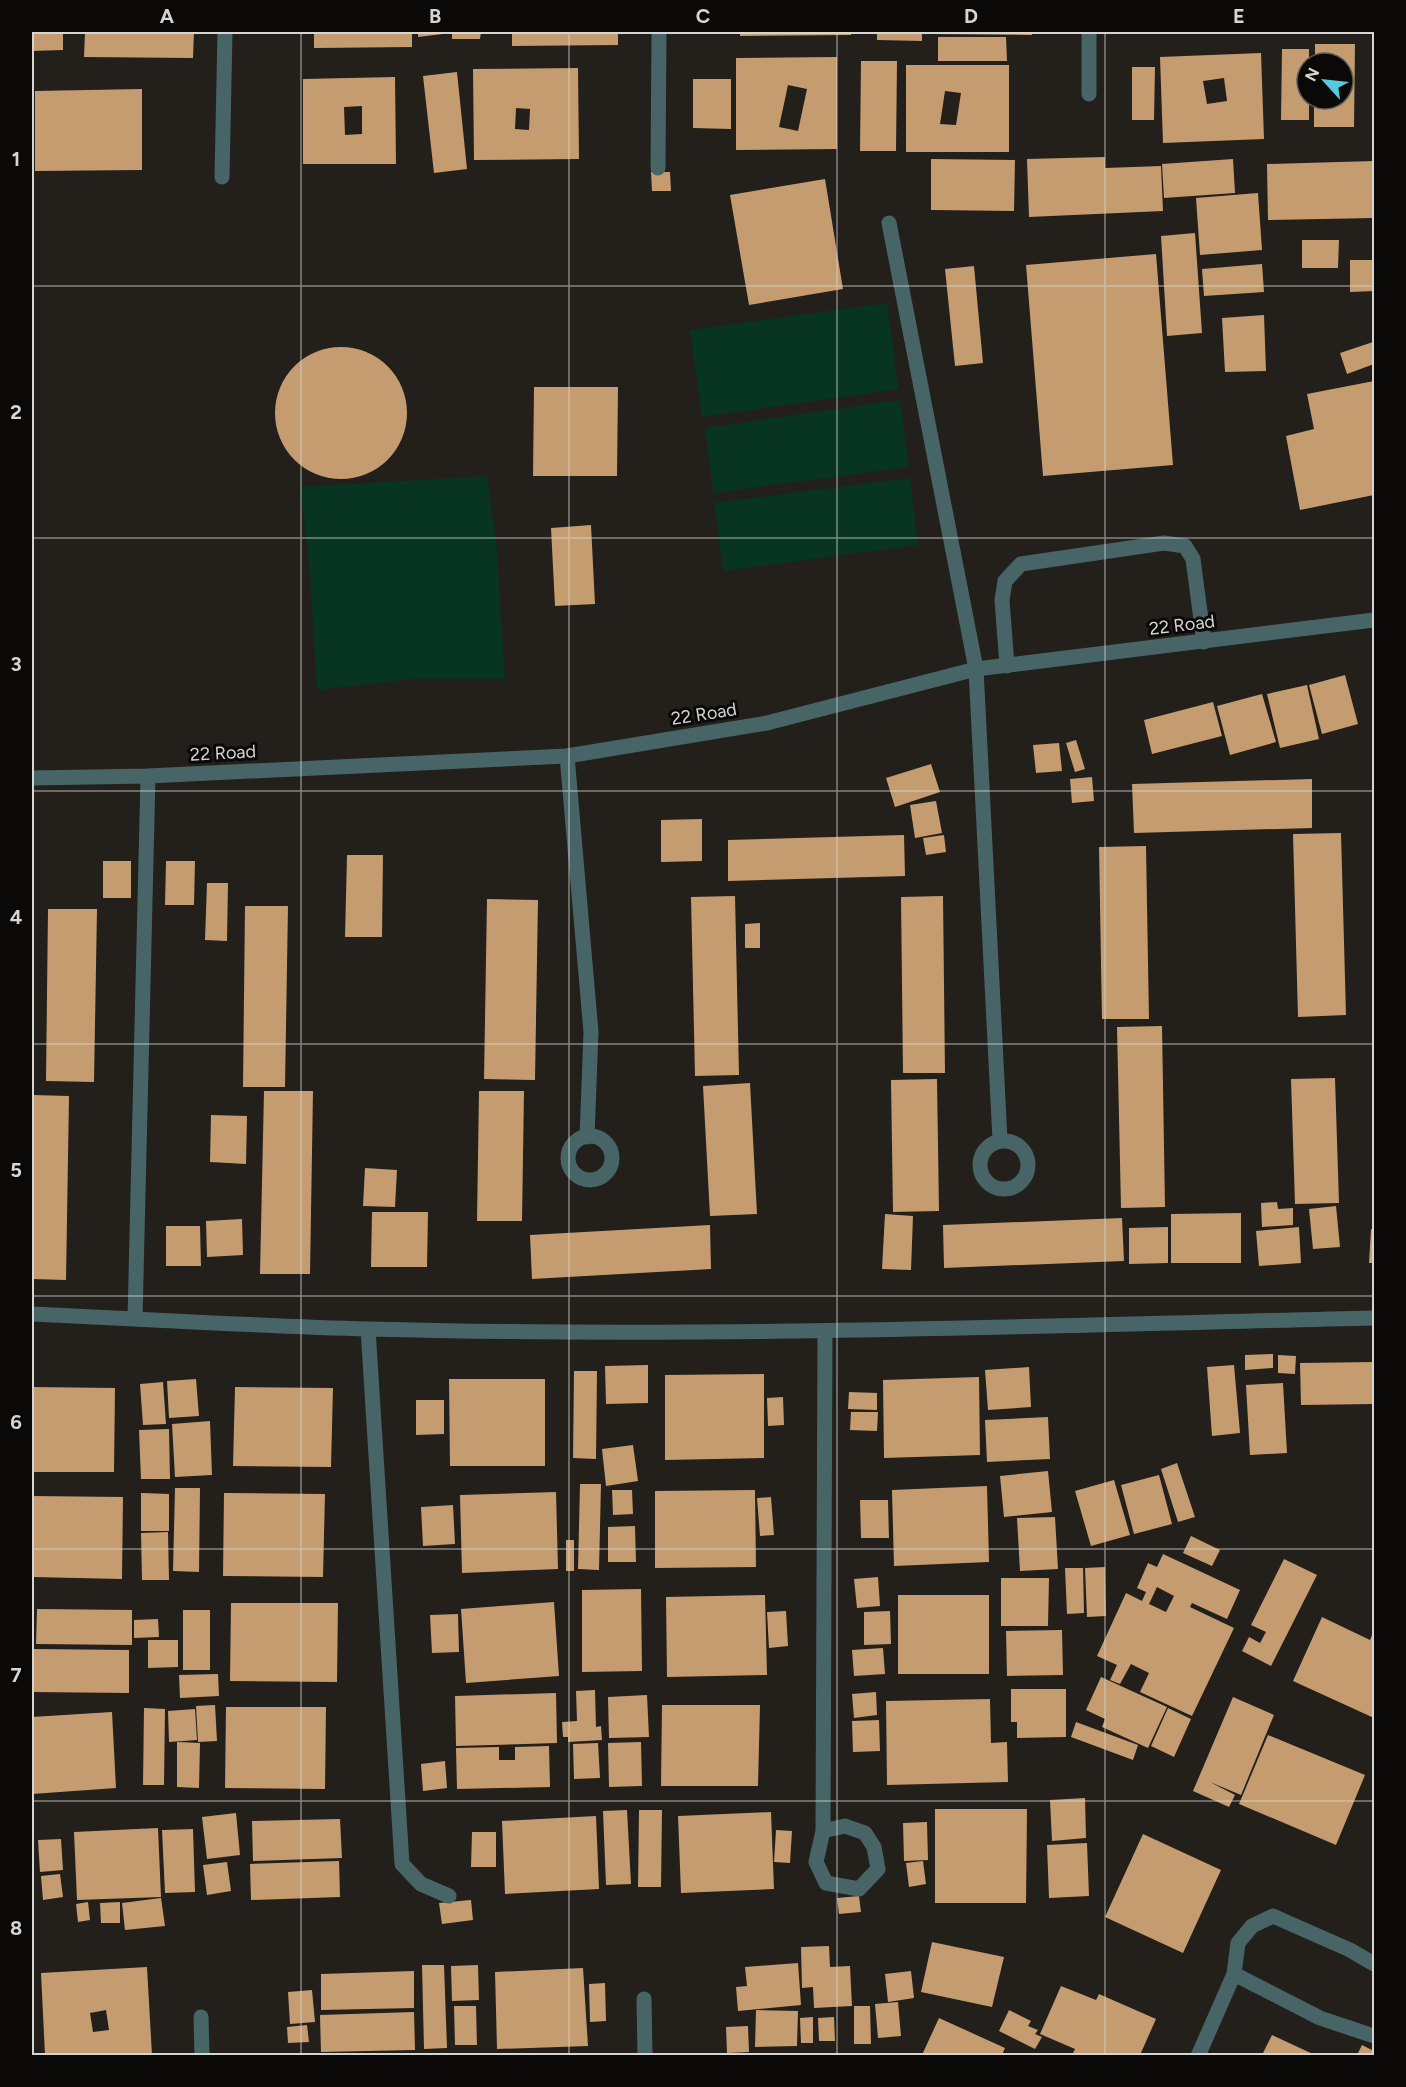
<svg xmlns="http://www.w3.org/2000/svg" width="1406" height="2087" font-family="Figtree,sans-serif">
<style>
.green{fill:#083423}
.building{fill:#c59c70;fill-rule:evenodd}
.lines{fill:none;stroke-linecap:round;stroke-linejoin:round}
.service{stroke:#476567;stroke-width:15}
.minor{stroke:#476567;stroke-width:15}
.grid{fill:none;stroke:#d7d5d2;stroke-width:1.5;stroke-opacity:0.55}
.labels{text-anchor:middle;stroke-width:6;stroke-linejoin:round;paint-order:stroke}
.street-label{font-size:18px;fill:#d7d5d2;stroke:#0b0908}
.neatline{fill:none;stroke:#d7d5d2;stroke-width:2}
.grid-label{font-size:20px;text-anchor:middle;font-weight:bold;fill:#d7d5d2}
</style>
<rect width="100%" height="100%" fill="#231f1b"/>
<!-- green -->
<path class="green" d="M887,303L909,467L714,493L715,503L910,478L918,545L723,571L705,428L900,400L898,389L702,417L690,330Z
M487,476L497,550L505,679H414L317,690L309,561L300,487Z"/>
<!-- building -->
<path class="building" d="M32,32H63V50L32,51Z
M85,32H194L193,58L84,57Z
M314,32H412V47L314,48Z
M418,32H450L451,33L418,37Z
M452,32H481L480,39H452Z
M512,32H618V45L512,46Z
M740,32H851V35L740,36Z
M877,32H922V41L877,40Z
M934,32H1032V35L934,34Z
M938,37H1006L1007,61H938Z
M1315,44H1355L1354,127H1314V99H1343V63H1315Z
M1282,49H1309V120H1281Z
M1261,53L1264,139L1163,143L1160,57ZM1224,78L1227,101L1207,104L1203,81Z
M837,57V149L736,150V58ZM788,85L807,89L798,131L779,127Z
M861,61H897L896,151H860Z
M906,65H1009V152H906ZM945,91L961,93L956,125L940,124Z
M1132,67H1155L1154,120H1132Z
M578,68L579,159L474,160L473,69ZM516,108L530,109L529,130L515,129Z
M457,72L467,169L434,173L423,76Z
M395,77L396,164H303V79ZM362,106V134L345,135L344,107Z
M693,79H731V129L693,128Z
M142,89V170L35,171V91Z
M1105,157V168L1161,166L1163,211L1029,217L1027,159Z
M931,159L1015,160L1014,211L931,210Z
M1233,159L1235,193L1164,198L1162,164Z
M1374,161V218L1268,220L1267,164Z
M651,172H670L671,191H652Z
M825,179L843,289L749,305L730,195Z
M1258,193L1262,250L1200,255L1196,198Z
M1195,233L1202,333L1167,336L1161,236Z
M1302,240H1339L1338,268H1302Z
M1156,254L1173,465L1043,476L1026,265Z
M1350,260H1374V291L1350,292Z
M1262,264L1264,292L1204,296L1202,269Z
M974,266L983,363L955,366L945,269Z
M1264,315L1266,371L1225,372L1222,318Z
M1373,342L1374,364L1347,374L1340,353Z
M275 413a66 66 0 1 1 132 0a66 66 0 1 1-132 0Z
M1374,381V495L1300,510L1286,436L1314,429L1307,394Z
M534,387H618L617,476H533Z
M591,525L595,604L555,606L551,528Z
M1345,675L1358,724L1322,734L1309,685Z
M1307,685L1319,739L1280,748L1267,694Z
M1262,694L1276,742L1230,755L1217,706Z
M1213,702L1222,736L1152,754L1144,720Z
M1076,740L1085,769L1075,772L1066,743Z
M1059,743L1062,771L1036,773L1033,745Z
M931,764L940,792L895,807L886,778Z
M1092,777L1094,801L1072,803L1070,779Z
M1312,779V828L1134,833L1132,784Z
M936,801L942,833L915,838L910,805Z
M702,819V861L661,862V820Z
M1341,833L1346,1015L1298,1017L1293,834Z
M904,835L905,876L728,881V840Z
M944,835L946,852L926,855L923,838Z
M1146,846L1149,1019H1102L1099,847Z
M347,855H383L382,937H345Z
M103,861H131V898H103Z
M166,861H195L194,905H165Z
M207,883H228L227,941L205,940Z
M735,896L739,1075L695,1076L691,897Z
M943,896L945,1073H903L901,897Z
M487,899L538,900L535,1080L484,1079Z
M245,906H288L285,1087H243Z
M48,909H97L94,1082L46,1081Z
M760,923V948H745V924Z
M1162,1026L1165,1207L1121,1208L1117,1027Z
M1335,1078L1339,1203L1295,1204L1291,1079Z
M937,1079L939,1211L893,1212L891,1080Z
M750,1083L757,1214L710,1216L703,1086Z
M264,1091H313L310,1274H260Z
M479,1091H524L522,1221H477Z
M32,1095L69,1096L66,1280L32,1279Z
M211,1115L247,1116L246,1164L210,1162Z
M365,1168L397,1170L395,1207L363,1206Z
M1277,1202L1278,1209L1293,1208V1225L1262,1227L1261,1203Z
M1336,1206L1340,1247L1313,1249L1309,1209Z
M372,1212H428L427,1267H371Z
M1241,1213V1263H1171V1214Z
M885,1214L913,1216L911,1270L882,1269Z
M1122,1218L1124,1261L944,1268L943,1225Z
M242,1219L243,1255L207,1257L206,1221Z
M710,1225L711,1269L532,1279L530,1235Z
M166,1226H200L201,1266H166Z
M1168,1227V1263L1129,1264V1228Z
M1299,1227L1301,1263L1259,1266L1256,1231Z
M1371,1229H1374V1263H1369Z
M1273,1354V1368L1245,1370V1355Z
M1278,1355L1296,1356L1295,1374L1278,1373Z
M1374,1362V1404L1301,1405L1300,1363Z
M648,1365V1403L606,1404L605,1366Z
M1234,1365L1240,1433L1212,1436L1207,1367Z
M1029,1367L1031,1407L988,1410L985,1370Z
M574,1371H597L596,1459L573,1458Z
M764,1374V1458L665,1460V1375Z
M979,1377L980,1455L884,1458L883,1380Z
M196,1379L199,1416L169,1418L167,1381Z
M449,1379H545V1466H450Z
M163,1382L166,1424L143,1425L140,1384Z
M1283,1383L1287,1453L1250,1455L1246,1385Z
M32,1387L115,1388L114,1472H32Z
M235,1387L333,1388L331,1467L233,1466Z
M849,1392L877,1393V1410L848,1409Z
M783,1397L784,1425L768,1426L767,1398Z
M416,1400H444V1434L416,1435Z
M851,1412H878L877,1431L850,1430Z
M1048,1417L1050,1459L987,1462L985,1420Z
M210,1421L212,1475L175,1477L172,1424Z
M169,1429L170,1479H141L139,1430Z
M633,1445L638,1481L606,1486L602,1449Z
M1177,1463L1195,1517L1178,1522L1161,1469Z
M1048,1471L1052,1512L1004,1517L1000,1476Z
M1159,1475L1172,1524L1134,1534L1121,1485Z
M1114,1480L1130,1535L1091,1546L1075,1491Z
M580,1484H601L599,1570L578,1569Z
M987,1486L989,1562L894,1566L892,1490Z
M175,1488H200L199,1572L173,1571Z
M612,1490H632L633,1514L613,1515Z
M755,1490L756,1567L655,1568V1491Z
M556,1492L558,1569L462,1573L460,1495Z
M141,1493L169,1494V1531H141Z
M224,1493L325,1494L323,1577L223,1576Z
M32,1496L123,1497L122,1579L32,1577Z
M771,1497L774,1535L760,1536L757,1498Z
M860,1500H888L889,1538H861Z
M453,1505L455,1544L423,1546L421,1507Z
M1055,1517L1058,1569L1020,1571L1017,1518Z
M635,1526L636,1562H608V1527Z
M168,1532L169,1580H142L141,1533Z
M1191,1536L1220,1550L1212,1566L1183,1553Z
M566,1540H574V1571H566Z
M1163,1554L1240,1590L1227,1619L1192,1603L1190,1607L1234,1628L1192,1716L1140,1692L1149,1673L1131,1664L1120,1684L1110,1680L1117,1665L1097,1656L1126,1593L1142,1601L1146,1592L1137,1588L1148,1563L1157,1567ZM1157,1587L1174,1596L1166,1612L1149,1604Z
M1284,1559L1317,1575L1271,1666L1242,1651L1249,1637L1260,1643L1266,1632L1251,1625Z
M1105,1567L1106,1616L1087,1617L1085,1568Z
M1065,1568H1083L1084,1613L1067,1614Z
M878,1577L880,1606L857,1608L854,1579Z
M1001,1578H1049L1048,1626H1001Z
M641,1589L642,1671L582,1672V1590Z
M765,1595L767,1675L667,1677L666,1597Z
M898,1595H989V1674H898Z
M554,1602L559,1676L466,1683L461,1609Z
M231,1603H338L337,1682L230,1681Z
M37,1609L132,1610V1645L36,1644Z
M183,1610H210V1670H183Z
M786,1611L788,1646L769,1648L767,1612Z
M890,1611L891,1644L864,1645V1612Z
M458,1614L459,1652L432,1653L430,1615Z
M1322,1617L1370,1640L1374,1630V1718L1293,1681Z
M158,1619L159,1637L134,1638V1620Z
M1062,1630L1063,1675L1007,1676L1006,1631Z
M148,1640H178V1667L148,1668Z
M883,1648L885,1674L854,1676L852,1650Z
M33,1649L129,1650V1693L32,1692Z
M218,1674L219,1696L180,1698L179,1675Z
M1101,1677L1167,1707L1148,1748L1102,1727L1105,1719L1086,1710Z
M1011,1689H1066V1737L1017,1738V1722H1011Z
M595,1690L596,1727L601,1726L602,1740L568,1742V1737H563L562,1722L577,1721L576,1691Z
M876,1692L877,1715L854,1718L852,1694Z
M556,1693L557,1743L456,1746L455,1696Z
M647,1695L649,1737L609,1738L608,1697Z
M1233,1697L1274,1715L1241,1795L1210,1782L1235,1795L1229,1807L1193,1791Z
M990,1699L991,1743L1007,1742L1008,1782L887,1785L886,1701Z
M215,1705L217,1741L198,1742L196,1706Z
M662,1705H760L758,1786H661Z
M226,1707H326L325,1789L225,1788Z
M144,1708L165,1709L164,1785H143Z
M1168,1708L1191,1719L1174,1757L1151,1746Z
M195,1709L197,1740L169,1742L168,1711Z
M112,1712L116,1788L32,1794V1717Z
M879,1720L880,1751L853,1752L852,1721Z
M1076,1722L1138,1745L1133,1760L1071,1737Z
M1268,1735L1365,1775L1336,1845L1239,1804Z
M177,1742L200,1743L199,1788L177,1787Z
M641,1742L642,1786L609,1787L608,1743Z
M598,1743L600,1778L574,1779L573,1744Z
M549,1746L550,1787L457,1789L456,1748L499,1747V1760H515V1747Z
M445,1761L447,1788L423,1791L421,1764Z
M1085,1798L1086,1838L1052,1841L1050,1800Z
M935,1809H1027L1026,1903H935Z
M627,1810L631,1884L606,1885L603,1811Z
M639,1810H662L661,1887H638Z
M771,1812L774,1889L681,1893L678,1816Z
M236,1813L240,1855L207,1859L202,1817Z
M596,1816L599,1889L505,1894L502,1821Z
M340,1819L342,1858L253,1861L252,1821Z
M927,1822L928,1860L904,1861L903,1823Z
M158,1828L161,1897L77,1900L74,1832Z
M193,1829L195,1892L165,1893L162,1830Z
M776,1830L792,1831L790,1863L774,1862Z
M472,1832H496V1867H471Z
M1143,1834L1221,1870L1183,1953L1105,1917Z
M61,1839L63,1870L40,1872L38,1840Z
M1087,1843L1089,1896L1049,1898L1047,1845Z
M339,1861L340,1897L251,1900L250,1864Z
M923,1861L926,1884L909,1887L906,1863Z
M227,1862L231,1891L207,1895L203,1865Z
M60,1874L63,1897L43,1900L41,1876Z
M859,1896L861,1912L839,1914L837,1898Z
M161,1898L165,1926L125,1930L122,1903Z
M471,1900L473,1920L442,1924L439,1903Z
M88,1902L90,1920L78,1922L76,1904Z
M120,1902V1923H101L100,1903Z
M932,1942L1004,1957L992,2007L921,1992Z
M829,1946L830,1967L850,1966L852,2006L814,2008L813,1987L802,1988L801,1947Z
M798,1963L801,2005L738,2011L736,1987L747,1986L745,1967Z
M422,1965H444L447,2048L424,2049Z
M478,1965L479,2000L452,2001L451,1966Z
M147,1967L152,2055H45L41,1973ZM106,2010L109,2030L93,2032L90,2013Z
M583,1968L588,2046L497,2049L495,1972Z
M414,1971V2008L321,2010V1974Z
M911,1971L914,1998L888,2002L885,1974Z
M605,1983L606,2021L590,2022L589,1984Z
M1061,1986L1096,2000L1099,1994L1156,2019L1140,2055H1072L1075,2049L1040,2034Z
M312,1990L315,2022L290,2024L288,1992Z
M898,2002L901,2036L878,2038L875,2004Z
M454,2006H476L477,2045H455Z
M854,2006H870L871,2044H854Z
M756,2010L798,2011L797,2046L755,2047Z
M1009,2010L1031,2021L1028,2026L1038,2030L1035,2034L1042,2037L1035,2049L999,2031Z
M414,2012L415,2050L321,2052L320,2015Z
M813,2017V2043H801L800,2018Z
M834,2017L835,2041H819L818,2018Z
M939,2018L1005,2048L1002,2055H922Z
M307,2025L309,2042L288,2043L287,2027Z
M748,2026L749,2052L727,2053L726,2027Z
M1272,2035L1315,2055H1262Z
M1362,2045L1374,2051V2055H1357Z"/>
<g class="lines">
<!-- service -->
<path class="service" d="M1007,666L1002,600L1005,581L1021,564L1164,543L1185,546L1193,559L1204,642
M976,669L1000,1140
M567,756L591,1032L587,1137
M568 1158a22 22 0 1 1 44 0a22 22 0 1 1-44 0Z
M980 1165a24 24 0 1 1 48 0a24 24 0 1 1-48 0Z
M823,1831L845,1826L865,1833L874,1847L878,1869L859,1889L826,1883L816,1862L823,1831L825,1331"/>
<!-- minor -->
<path class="minor" d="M1089,32V94
M658,168L659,32
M222,177L225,32
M889,223L976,669
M32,778L148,776L567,756L767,723L976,669L1374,620
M32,1314C144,1319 256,1326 369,1329C704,1338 1039,1326 1374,1318
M135,1319L148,776
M368,1329L402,1864L421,1884L449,1896
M1234,1974L1320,2018L1374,2036
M644,1999L645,2056
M201,2017L202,2056
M1198,2056L1234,1974L1238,1943L1252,1926L1273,1916L1350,1950L1374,1964"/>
</g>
<!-- grid -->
<path class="grid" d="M301,32V2056M569,32V2056M837,32V2056M1105,32V2056M32,286H1374M32,538H1374M32,791H1374M32,1044H1374M32,1296H1374M32,1549H1374M32,1801H1374"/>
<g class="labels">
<!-- street labels -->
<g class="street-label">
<text transform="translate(1182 625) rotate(-7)" y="6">22 Road</text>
<text transform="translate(704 714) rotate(-9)" y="6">22 Road</text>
<text transform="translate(223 753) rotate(-3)" y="6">22 Road</text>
</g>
</g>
<!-- border -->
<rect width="1406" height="2087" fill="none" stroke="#0b0908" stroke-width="66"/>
<!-- north arrow -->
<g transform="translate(1325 81) rotate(297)"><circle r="28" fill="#0b0908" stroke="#5d5b59" stroke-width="1.5"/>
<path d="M0-4.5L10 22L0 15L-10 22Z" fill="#56c9e1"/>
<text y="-9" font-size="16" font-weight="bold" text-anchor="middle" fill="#d7d5d2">N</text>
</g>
<rect x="33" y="33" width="1340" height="2021" class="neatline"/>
<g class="grid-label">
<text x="167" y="23">A</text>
<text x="435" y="23">B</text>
<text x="703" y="23">C</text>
<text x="971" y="23">D</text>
<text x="1239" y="23">E</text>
<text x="16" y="166">1</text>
<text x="16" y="419">2</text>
<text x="16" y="671">3</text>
<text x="16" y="924">4</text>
<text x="16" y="1177">5</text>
<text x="16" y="1429">6</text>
<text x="16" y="1682">7</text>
<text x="16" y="1935">8</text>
</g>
</svg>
